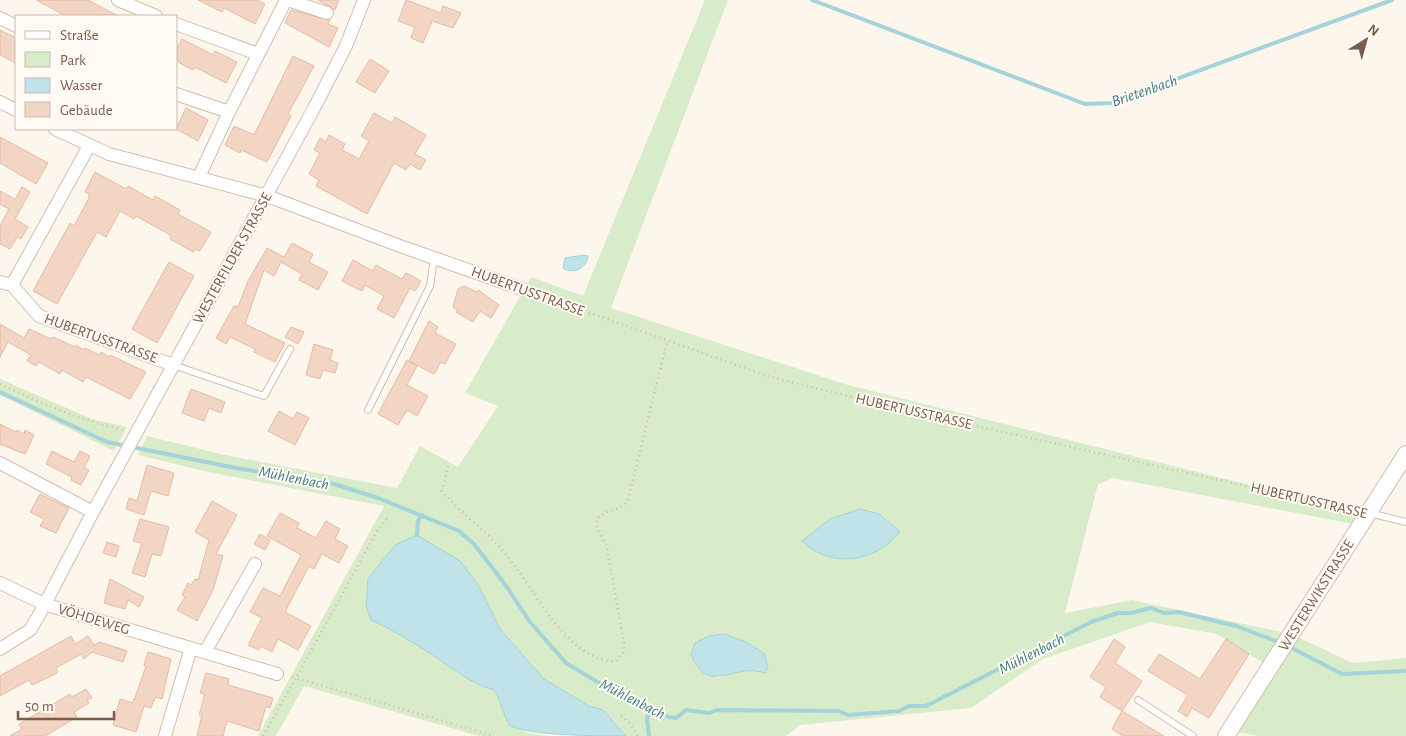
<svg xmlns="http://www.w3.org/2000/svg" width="1406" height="736" font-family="'Alegreya Sans',sans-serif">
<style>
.green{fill:#d8ecc9;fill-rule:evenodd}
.water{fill:#bfe3e8;stroke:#a5d3da}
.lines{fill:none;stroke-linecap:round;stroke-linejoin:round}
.stream{stroke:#a5d3da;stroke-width:4}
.building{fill:#f3d5c3;stroke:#e6bba3}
.service-casing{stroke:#d1beb0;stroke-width:8}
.minor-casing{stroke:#d1beb0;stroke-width:14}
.tertiary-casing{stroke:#d1beb0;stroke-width:18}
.path{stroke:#d9b8a5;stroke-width:2.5;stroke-dasharray:1 4;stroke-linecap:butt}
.service{stroke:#fff;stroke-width:6}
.minor{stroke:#fff;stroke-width:12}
.tertiary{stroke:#fff;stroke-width:16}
.labels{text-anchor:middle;stroke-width:4;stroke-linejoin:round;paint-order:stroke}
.street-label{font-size:15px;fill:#7a5c4d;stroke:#fffaf3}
.water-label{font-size:16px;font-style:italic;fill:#437c86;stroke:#fffaf3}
</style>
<rect width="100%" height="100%" fill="#fdf6ec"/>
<!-- green -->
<path class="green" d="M705,0H728L611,308L848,385L1346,509L1353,515V524L1113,478L1098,484L1065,613L1132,600L1291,634L1353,663L1406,658V736H1260L1229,731L1270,667L1217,634L1150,622L1043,659L971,708L800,725L786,736H626L603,710L589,706L544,679L500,629L479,586L371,620C391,629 409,640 428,652C450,666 467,682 494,690L510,725L528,733L548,736H479L304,686L276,736H258L384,506L208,472L138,455L147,436L225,455L397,488L420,446L458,467L498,406L465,393L531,277L583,296ZM695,643L765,673C748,667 734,672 717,678Z
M0,379L92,419L127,427L114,451L0,395Z"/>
<!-- water -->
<path class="water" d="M584,255L588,256C587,268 573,275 563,268L565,258Z
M860,509L879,514L900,531C877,563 830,569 802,541L830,519Z
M417,535L460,561L479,586L500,629L544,679L589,706L603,710L626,736C605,736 523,736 510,725C503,716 501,700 494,690C467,682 450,666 428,652C409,640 391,629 371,620L366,606L368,579L395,545Z
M724,634L746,642L764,653L768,668L765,673C733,662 709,697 691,655L695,643L709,636Z"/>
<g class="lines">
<!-- stream -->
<path class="stream" d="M812,0L1085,104L1111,103L1392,0
M0,392L107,442L236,468L334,484L378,498L459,531L474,544L507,587L530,622L566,663L601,684L669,717L676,718L686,710L709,713L717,710L838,711L848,715L899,711L909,706H926L1091,622L1118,613H1131L1151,608L1164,613L1179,612L1236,626L1281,643
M417,535L418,521L422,515
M1288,646L1342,674L1406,671
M649,736L647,719L650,707"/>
</g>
<!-- building -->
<path class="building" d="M36,0H88L118,16H66Z
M198,0H258L265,4L255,24L224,8L222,12Z
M318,0H339L335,10Z
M406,0L441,13L443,6L461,13L453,28L432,21L423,43L411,38L415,27L398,21Z
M291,10L330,20L328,24L338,28L329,47L285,23Z
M0,30L16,38V63L0,55Z
M182,39L213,55L215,51L237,62L226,83L195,67L193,70L176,61V50Z
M293,56L314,66L288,114L291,116L267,162L241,150L240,153L225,145L234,126L254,135Z
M370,59L389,71L375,93L356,82Z
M186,108L208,120L198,141L176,129Z
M374,113L392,123L395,117L426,135L415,154L426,160L420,170L410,164L406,170L394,163L367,214L316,186L319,180L309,174L320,153L314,150L320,138L326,142L329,135L345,144L342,150L359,159L369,141L361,136Z
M0,137L48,163L36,184L0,163Z
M95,172L126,189L128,186L153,200L155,196L180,210L178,214L211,232L200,251L195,249L193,252L170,239L171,236L167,233L136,216L134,219L120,211L106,237L97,232L57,304L33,291L70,223L74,226L89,198V194L85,192Z
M22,187L30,192L15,219L28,227L21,239L17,237L10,249L0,244V226L9,209L0,204V191L15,199Z
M292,243L313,254L309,262L328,272L318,290L299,280L302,274L281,262L274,276L264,270L245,324L285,343L275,362L254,352L255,349L230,337L226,344L216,338L234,306L238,307L248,281L267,248L284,257Z
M353,260L373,271L376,265L402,279L406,273L421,281L415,291L410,288L394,318L377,309L384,296L365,285L362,291L342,281Z
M169,262L194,276L157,343L132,329Z
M464,286L477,292L478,290L499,305L491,318L480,311L473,322L456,312L458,310L453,307L458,289Z
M429,321L438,327L435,333L456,344L445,364L441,362L434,374L409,361Z
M0,324L24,338L29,329L51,339L53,337L75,347L76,345L84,350L85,348L99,355L101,352L109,357L110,355L146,372L130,399L86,377L83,382L62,370L60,374L39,362L36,366L27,361L31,355L8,342L0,357Z
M291,327L304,332L298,344L285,337Z
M314,344L333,350L330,360L338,363L335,373L323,370L320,379L306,375Z
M407,360L417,366L407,385L428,396L417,416L407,410L398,425L378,414Z
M191,389L225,402L221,413L209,408L204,421L182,413Z
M279,411L293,419L297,412L309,418L295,445L268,431Z
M0,424L16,432L17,430L24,434L25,430L34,435L25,454L0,444Z
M52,451L74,462L80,451L90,456L84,468L89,470L81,485L71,480L72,477L46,464Z
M147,465L174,473L168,496L151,491L144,515L126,509L129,498L137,501Z
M40,494L69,508L56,533L40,526L44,519L30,512Z
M212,501L237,515L216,554L223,556L213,590L197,621L177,610L185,597L182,595L188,583L191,585L195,579L198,580L209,540L195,532Z
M280,513L299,523L297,528L316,538L326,521L340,529L335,539L348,546L339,563L322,554L314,569L309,566L285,612L311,626L298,650L278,639L272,652L261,646L259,650L248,645L262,618L250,612L263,588L280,596L301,555L267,536Z
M140,519L169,527L161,556L152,554L145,577L132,573L142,543L133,541Z
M260,534L270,540L265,550L254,544Z
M107,542L119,546L116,557L103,553Z
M110,579L144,597L139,607L128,600L125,609L104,603Z
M71,636L75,644L88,636L94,645L100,642L127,651L123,662L92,652L84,659L81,654L56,668L58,672L53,675L32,685L29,680L0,696V676Z
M1114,639L1125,647L1115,663L1142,681L1122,711L1164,736H1123L1112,729L1122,711L1100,697L1106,687L1090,677Z
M1226,639L1249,654L1209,718L1192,708L1187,717L1178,711L1188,695L1148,671L1159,654L1200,679Z
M148,652L171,659L162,699L155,697L151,708L144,706L136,732L113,725L120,699L133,703L146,666L144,665Z
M206,673L229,679L228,685L273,698L270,708L266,706L259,731L227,721L223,736H197L202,715H199L205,694L200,693Z
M86,689L92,698L87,700L89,703L74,712L77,717L45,736H10L22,729L19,724L70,694L72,697Z"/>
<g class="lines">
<defs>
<path id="service" d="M173,365L264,396L290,349
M368,410L430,286L434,258
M1369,513L1406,522
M1138,700L1193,736"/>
<path id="minor" d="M118,0L156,16
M288,0L327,13
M0,18L16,26
M176,24L258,54
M176,94L229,112
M0,102L16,110
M55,129L109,154L267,196L400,246L525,290
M89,146L12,285L39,316L173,365
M199,177L229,112L286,0
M0,282L12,285
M0,463L93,512
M0,583L44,604L277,674
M0,649L30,630L38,617L93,512L313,110L346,46L364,0
M205,652L255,564
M165,736L191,648"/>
<path id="tertiary" d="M1226,736L1406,454"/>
</defs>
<!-- service casing -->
<use href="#service" class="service-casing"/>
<!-- minor casing -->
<use href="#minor" class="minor-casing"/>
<!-- tertiary casing -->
<use href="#tertiary" class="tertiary-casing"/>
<!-- path -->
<path class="path" d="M537,294L770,377L949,420L1355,510
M0,384C40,403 80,420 124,430
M448,466L442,491C461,514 488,532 507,556C534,588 568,663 616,661L624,651V643C618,612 613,580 607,548C605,540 594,528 597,520C602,509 620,512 628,500L667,342
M387,519L377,531L296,678L494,736
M621,716L630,723L638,736
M263,736L296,678L288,676"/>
<!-- service -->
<use href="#service" class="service"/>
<!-- minor -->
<use href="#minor" class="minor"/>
<!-- tertiary -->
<use href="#tertiary" class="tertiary"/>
</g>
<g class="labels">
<!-- street labels -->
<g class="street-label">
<text transform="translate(232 258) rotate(-61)" y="5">WESTERFILDER STRASSE</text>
<text transform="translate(528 291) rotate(20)" y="5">HUBERTUSSTRASSE</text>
<text transform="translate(101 338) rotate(20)" y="5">HUBERTUSSTRASSE</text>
<text transform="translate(914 411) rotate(13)" y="5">HUBERTUSSTRASSE</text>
<text transform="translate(1309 500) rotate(13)" y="5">HUBERTUSSTRASSE</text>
<text transform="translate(1316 595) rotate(-58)" y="5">WESTERWIKSTRASSE</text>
<text transform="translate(94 619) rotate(17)" y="5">VÖHDEWEG</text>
</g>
<!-- water labels -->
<g class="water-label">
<text transform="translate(1144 90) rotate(-19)" y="6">Brietenbach</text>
<text transform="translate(294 477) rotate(11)" y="6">Mühlenbach</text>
<text transform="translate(1031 653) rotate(-27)" y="6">Mühlenbach</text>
<text transform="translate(633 698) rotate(27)" y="6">Mühlenbach</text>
</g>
</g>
<!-- legend -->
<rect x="15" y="15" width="162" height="115" fill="#fffaf3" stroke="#cabbb1"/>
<rect x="25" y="31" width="25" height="8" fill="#ffffff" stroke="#cabbb1"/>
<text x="60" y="40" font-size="15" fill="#7a5c4d">Straße</text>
<rect x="25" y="52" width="25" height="15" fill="#d8ecc9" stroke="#cabbb1"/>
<text x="60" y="65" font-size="15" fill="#7a5c4d">Park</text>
<rect x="25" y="78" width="25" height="15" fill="#bfe3e8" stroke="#cabbb1"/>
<text x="60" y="90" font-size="15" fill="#7a5c4d">Wasser</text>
<rect x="25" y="102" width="25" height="15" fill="#f3d5c3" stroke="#cabbb1"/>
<text x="60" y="115" font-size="15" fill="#7a5c4d">Gebäude</text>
<!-- north arrow -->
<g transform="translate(1366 40) rotate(37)" stroke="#fffaf3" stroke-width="4" paint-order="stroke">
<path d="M0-4L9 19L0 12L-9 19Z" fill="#7a5c4d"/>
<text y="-8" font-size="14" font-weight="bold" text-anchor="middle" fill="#7a5c4d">N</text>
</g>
<!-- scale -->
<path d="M18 711v8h96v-8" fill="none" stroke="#7a5c4d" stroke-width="2.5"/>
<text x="25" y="711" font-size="15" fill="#7a5c4d" stroke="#fffaf3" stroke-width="4" paint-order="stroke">50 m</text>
</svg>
